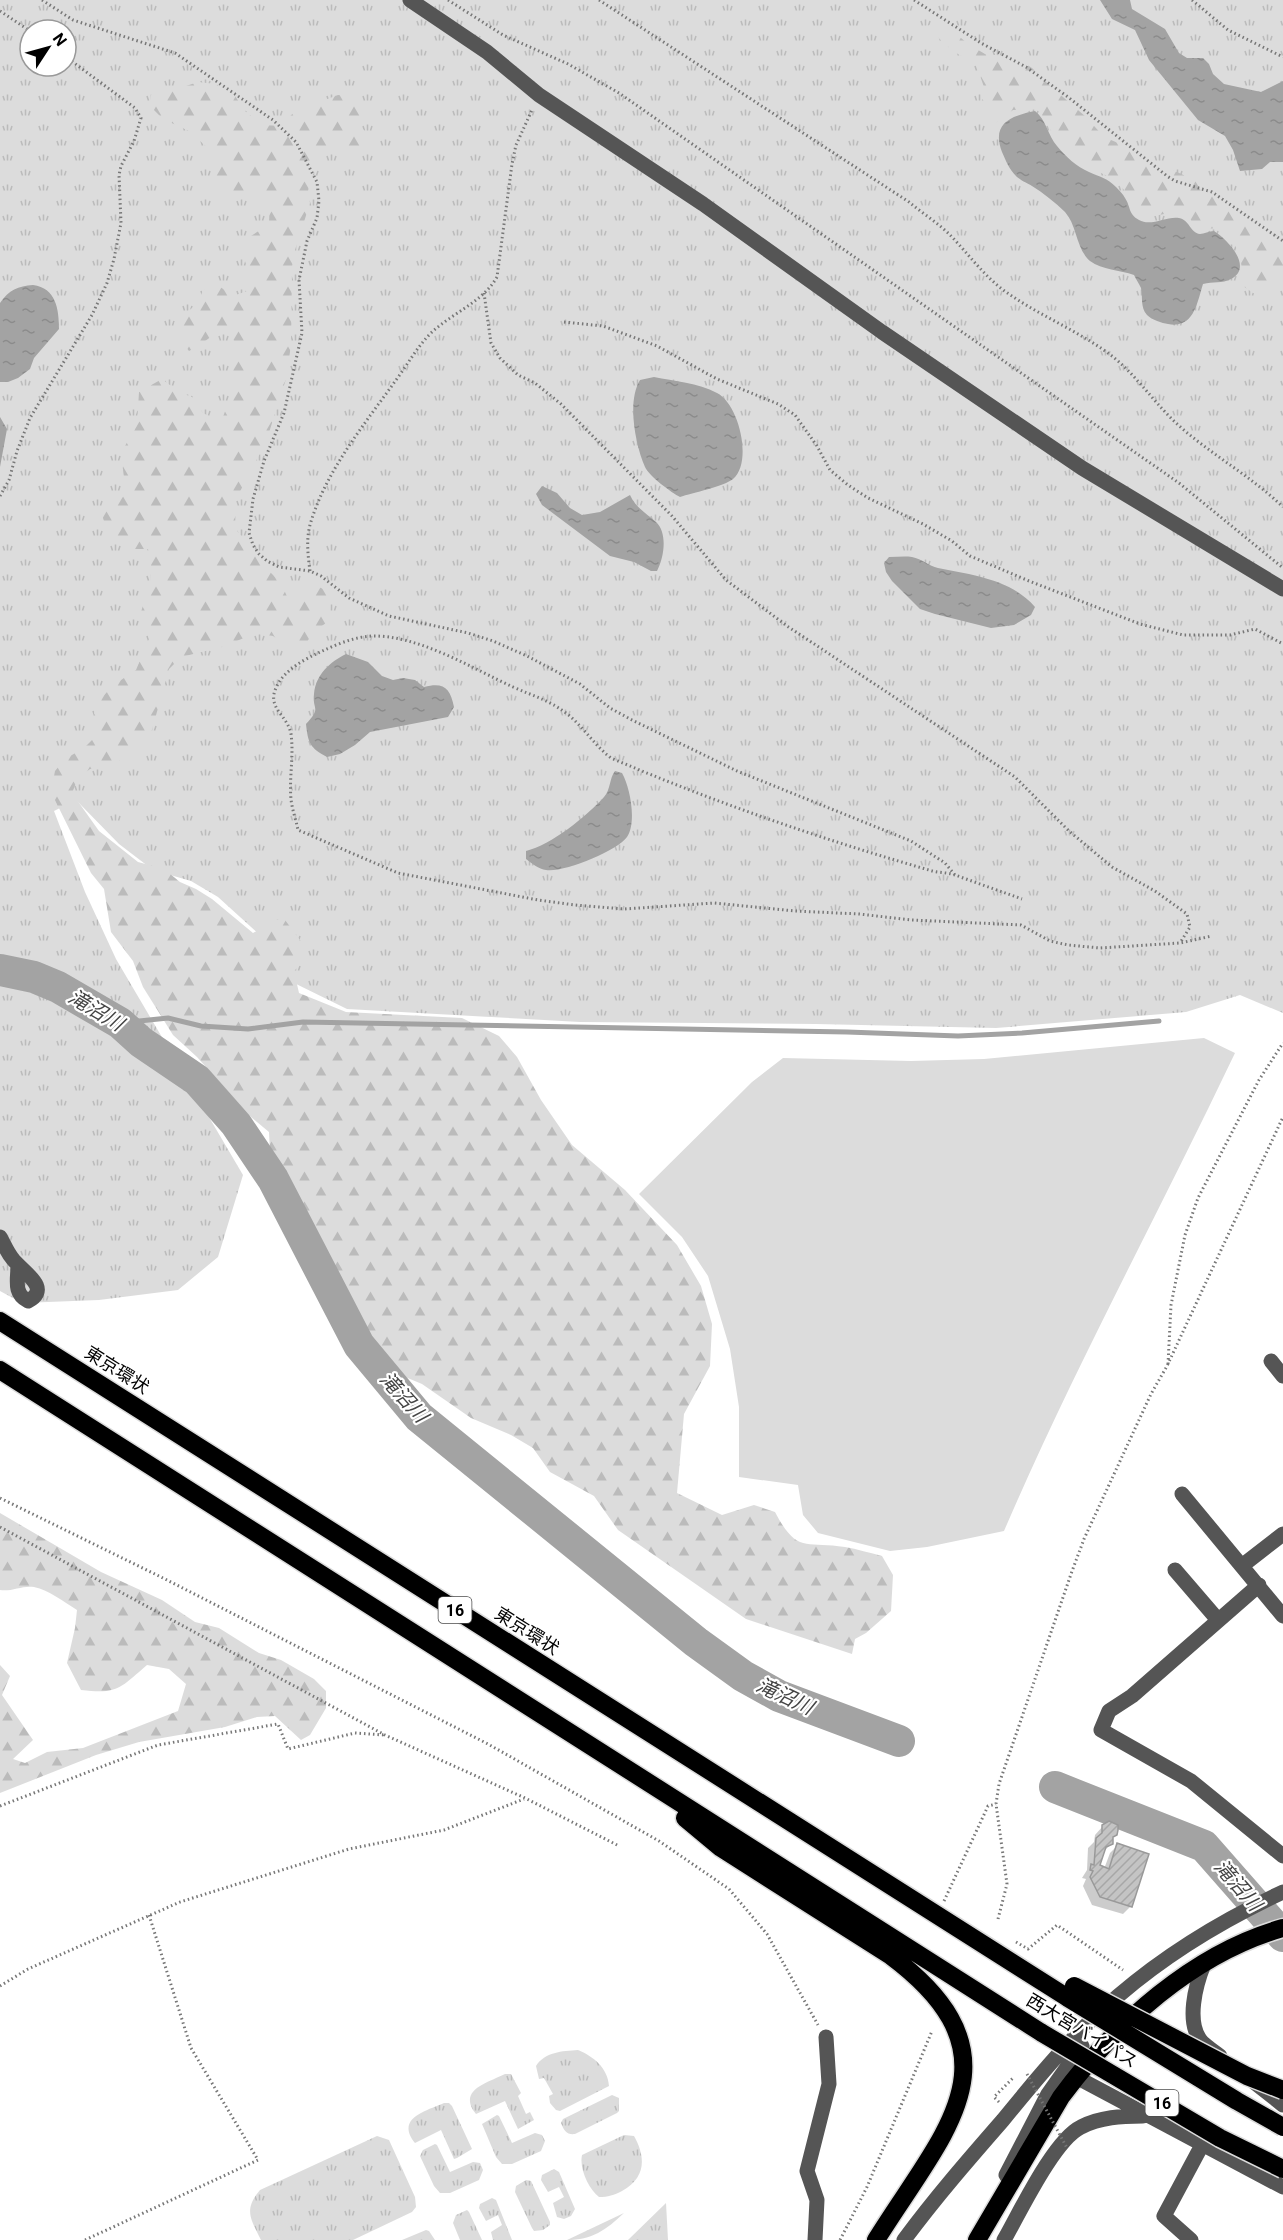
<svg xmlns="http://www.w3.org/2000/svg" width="1283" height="2240" font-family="Roboto,'Noto Sans JP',sans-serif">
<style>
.grass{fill:url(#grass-tufts);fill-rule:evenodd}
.forest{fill:url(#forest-firs)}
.park{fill:#dcdcdc}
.water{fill:url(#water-ripples)}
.shadow{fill:#0003}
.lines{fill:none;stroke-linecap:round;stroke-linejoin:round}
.stream{stroke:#a3a3a3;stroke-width:5}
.river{stroke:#a3a3a3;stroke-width:32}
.building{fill:url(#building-hatch);stroke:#999;stroke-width:1.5}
.highway-casing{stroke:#dbdbdb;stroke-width:21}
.path{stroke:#777;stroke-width:3;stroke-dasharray:1.5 3;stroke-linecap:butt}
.minor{stroke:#555;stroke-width:15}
.highway{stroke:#000;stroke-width:18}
.highway-bridge-casing{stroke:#dbdbdb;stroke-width:21;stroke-linecap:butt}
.path-bridge{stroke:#777;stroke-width:3;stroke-dasharray:1.5 3;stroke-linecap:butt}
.highway-bridge{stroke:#000;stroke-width:18}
.labels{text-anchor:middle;stroke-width:4.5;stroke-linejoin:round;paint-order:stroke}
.shield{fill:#fff;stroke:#4c4c4c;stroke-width:1.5}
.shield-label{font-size:16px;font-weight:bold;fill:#000}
.street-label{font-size:18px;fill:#000;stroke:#fff}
.water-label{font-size:20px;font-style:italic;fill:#444;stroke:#fff}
</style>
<defs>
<pattern id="grass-tufts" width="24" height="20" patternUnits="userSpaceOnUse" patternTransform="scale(1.5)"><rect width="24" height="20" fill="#dcdcdc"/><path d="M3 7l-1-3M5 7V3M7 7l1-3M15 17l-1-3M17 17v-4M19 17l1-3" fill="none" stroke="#bbb"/></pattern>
<pattern id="forest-firs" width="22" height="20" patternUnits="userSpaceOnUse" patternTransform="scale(1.5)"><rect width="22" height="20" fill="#dcdcdc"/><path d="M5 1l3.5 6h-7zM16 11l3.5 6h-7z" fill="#bbb"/></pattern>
<pattern id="water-ripples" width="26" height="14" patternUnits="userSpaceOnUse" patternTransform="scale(1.5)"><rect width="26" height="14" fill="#a3a3a3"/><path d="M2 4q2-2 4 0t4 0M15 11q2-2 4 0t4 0" fill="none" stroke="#8b8b8b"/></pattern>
<pattern id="building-hatch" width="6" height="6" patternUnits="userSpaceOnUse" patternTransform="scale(1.5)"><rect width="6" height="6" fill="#c4c4c4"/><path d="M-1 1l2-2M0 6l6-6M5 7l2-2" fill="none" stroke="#a7a7a7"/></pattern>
</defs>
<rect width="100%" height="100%" fill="#fff"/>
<!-- grass -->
<path class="grass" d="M0,0H1283V1013L1240,995L1186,1012L996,1028L816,1024L580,1022L347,1009L288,980L262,937L218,897L191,881L153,870L119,844L76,800L54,811L85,892L116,959L243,1175L218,1257L178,1290L99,1300L22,1303L0,1291ZM30,30H66V66H30Z
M578,2050C593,2056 608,2068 609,2086L560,2111L556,2110L550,2103L549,2096L553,2094L544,2078L539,2079L536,2066C545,2052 562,2051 578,2050Z
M505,2074H511L521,2093L518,2096L526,2114L530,2112L534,2120L518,2129L505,2101L476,2114C457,2090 487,2083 505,2074Z
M612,2095L619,2098V2111L617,2113L575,2134C567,2135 564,2131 561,2123L563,2119Z
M444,2103H449L452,2106L472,2149L457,2158L454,2159L441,2130L415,2143C395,2118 426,2111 444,2103Z
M497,2115L499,2116L512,2143L535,2133L542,2135L545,2141L541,2151L512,2164H502L496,2157L482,2124Z
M624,2135L634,2136C646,2157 646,2178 622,2191C614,2195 608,2197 599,2197C589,2189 579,2169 582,2155Z
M377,2136L389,2140L415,2197L416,2207L412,2212L353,2240H261C251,2219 243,2210 260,2190Z
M435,2144L437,2145L450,2172L473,2162L480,2163L483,2170L479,2180L450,2193H440L434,2186L420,2156L423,2150Z
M554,2169L559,2172L575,2209L571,2216L564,2219L557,2217L553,2203L564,2197L559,2187L548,2192L541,2180L542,2175Z
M526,2180L531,2181L550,2222V2225L543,2230L534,2231L532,2228L515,2192L516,2186Z
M492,2198L496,2200L512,2240H493L491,2232L502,2225L498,2215L486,2221L479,2208L480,2204Z
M666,2203L668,2240H628Z
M467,2210L469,2212L482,2240H460L453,2223L456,2215Z
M624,2213C606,2230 592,2240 567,2240Z
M426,2230L429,2231L435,2240H402Z"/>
<!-- forest -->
<path class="forest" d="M934,22L953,31L968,44L985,54L1015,57L1032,68L1048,84L1086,117L1104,137L1146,155L1164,166L1218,191L1283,240V284L1277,285L1262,296L1253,293L1243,286C1241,256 1242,246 1216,228C1199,230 1197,228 1186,214H1164L1144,218C1129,207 1132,198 1120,185C1107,171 1086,171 1072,158C1057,145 1049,125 1038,109L1013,110L994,124L991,108L981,98L984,87L976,64C954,53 944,45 928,26Z
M198,82L216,84L235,96L245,111L262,125L281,126L295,111L338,95L354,96L363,114L362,128L369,136L367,147L355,156L333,146L311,177L308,191L310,203L295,250L292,267L291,345L286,379L266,442L236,499L235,528L263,565L281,583L289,601H302L305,586L315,585L331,593L330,610L326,623L313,632L307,642L298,648L286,645L273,636L256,633L222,647L181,657L169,669L151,733L138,746L114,765L90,769L78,778L72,793L99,831L138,862L164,869L180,882L196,889L212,899L253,933L264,927L270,919L285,920L306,948L304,961L294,971L299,993L346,1012L462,1018L499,1036L517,1057L541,1100L572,1145L625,1190L677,1245L701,1286L712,1324L710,1366L684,1414L677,1493L722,1515L754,1505L775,1512C797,1554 805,1541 845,1547C857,1549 870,1553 882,1556L893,1575L891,1611L866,1633L855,1639L852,1654L746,1619L618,1530L594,1496L550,1472L533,1448L511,1435L471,1418L422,1384L391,1371L362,1327L317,1247L270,1153L269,1132L251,1117L197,1057L173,1035L143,987L133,961L111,932L104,889L91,873L51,792L55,771L65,759L84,748L94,738V713L102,697L115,684L136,670L149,639L141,612L150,583L151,565L148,549H128L106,527L100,509L116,503L126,494L121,453L137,425L139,392L162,379L179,392L192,397L203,413L221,422L229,401L231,363L235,342L224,329C211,335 202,345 189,351L181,341L174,323L198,303L203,290L216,284L233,296L247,291L250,276L243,255L248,238L269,224L270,197L254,194L234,202L217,190L215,161L210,150L189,131L163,119L149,105L152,91L180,88Z
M0,1513L101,1572L162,1600L195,1622L219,1628L259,1653L281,1660L314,1679L326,1691V1708L310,1735L301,1740L275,1716L257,1717L225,1727L139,1742L96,1755L0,1793V1665L10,1676L2,1695L33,1740L13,1759L25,1763L47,1752L83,1748L178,1711L186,1684L169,1669L147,1665C119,1689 118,1694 81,1690L67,1663L75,1628L77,1610C64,1602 49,1590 34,1587C23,1585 11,1592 0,1590Z"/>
<!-- park -->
<path class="park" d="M1204,1038L1235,1053C1159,1213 1074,1368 1004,1531L927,1547L890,1551L818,1533L803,1515L798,1485L739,1477V1407L730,1349L708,1276L682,1237L639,1194L752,1082L783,1058L911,1061L984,1059Z"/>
<!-- water -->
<path class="water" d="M1100,0H1130L1132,9L1165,29L1179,53L1187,58H1203L1209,64L1213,74L1224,84L1261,92L1283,81V162H1270L1262,169L1240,171L1233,150L1225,136L1198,120L1149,60L1135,30L1112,19Z
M1035,111C1046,119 1048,136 1057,146C1065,156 1077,167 1089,172C1100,177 1107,178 1116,187C1119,190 1123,194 1125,198C1131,207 1128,214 1139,220C1151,227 1166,216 1179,218C1190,220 1190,233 1200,234C1204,234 1209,231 1214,231C1227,239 1254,267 1231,279C1222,284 1213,281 1203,284C1197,303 1194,329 1168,324C1162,323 1152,320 1147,315C1140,307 1143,297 1141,288C1139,284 1136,279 1134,275C1120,270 1102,270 1090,261C1076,249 1077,225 1065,212C1055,202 1043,193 1032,186C1027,183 1020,180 1016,176C1009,169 1006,161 1002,152C991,123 1011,116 1035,111Z
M33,285C56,288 59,309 59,329L34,358L30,369L18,378L8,382H0V303C9,290 18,286 33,285Z
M654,377C674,381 698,383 717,393C739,404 753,462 733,479C725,486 692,493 680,497C672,493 649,476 645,467C635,444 627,401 640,380Z
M0,417L7,429L0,467Z
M542,486L557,493L570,508L582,515L600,512L630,495C635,507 646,513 656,522C668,533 664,558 657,571H651L634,562L610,556L542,505L536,494Z
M889,557C897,557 905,556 912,557C922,559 929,566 938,568C972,575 1011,579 1035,607L1031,615L1014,625L991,628L935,614L920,609L892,581L886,572L884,563Z
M346,654L368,662L382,676L393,680L403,678L415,680L424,687C444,682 450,688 454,707L448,717L370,732L355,745L340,754L327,757C310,748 308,743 306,724C322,707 312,710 314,694C316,674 330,662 346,654Z
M615,771L622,773C630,787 637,822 627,837C617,851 563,873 546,870C539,869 531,863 526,859V851C551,845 587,816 604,797C611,789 609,779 615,771Z"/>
<!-- shadow -->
<path class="shadow" d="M1103,1826L1113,1837L1112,1843L1103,1852L1098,1866L1104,1869L1110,1853L1118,1845L1131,1906L1123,1914L1092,1905L1083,1886L1086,1879L1082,1878L1087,1870L1088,1848L1094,1842L1095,1835Z"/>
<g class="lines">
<!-- stream -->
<path class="stream" d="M120,1023L168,1018L201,1026L248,1029L303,1022L847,1032L958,1036L1022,1033L1159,1021"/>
<!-- river -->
<path class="river" d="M0,970L34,977L58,987L120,1023L141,1042L197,1080L236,1124L273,1179L359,1345L419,1417L696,1642L743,1676L779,1696L899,1741
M1055,1787L1204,1846L1283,1936"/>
</g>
<!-- building -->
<path class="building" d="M1109,1821L1118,1825V1830L1117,1835L1113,1837V1844L1106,1847L1100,1865L1109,1869L1117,1843L1149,1854L1132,1907L1100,1897L1090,1877L1093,1871L1090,1870L1091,1864L1094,1865L1096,1838L1102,1833V1825Z"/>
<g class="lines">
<defs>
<path id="highway" d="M0,1321L1068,1998
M0,1370L1042,2033
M685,1818L721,1848L891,1956C1026,2057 943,2132 876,2240
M977,2240L1061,2097C1115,2024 1194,1953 1283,1928"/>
</defs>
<!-- highway casing -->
<use href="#highway" class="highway-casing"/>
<!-- path -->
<path class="path" d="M42,0L73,20L175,53L273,120L296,142L317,182L319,201L317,218L307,241L299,280L302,333L284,413L264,461L253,499L249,533L253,545L259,554L267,561L279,567L310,571L321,576L349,598L389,616L468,633L493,641L527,656L580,684L610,708L632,720L737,771L911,841L945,863L955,875L1022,899
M448,0L503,35L568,64L619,93L1179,483L1283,568
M599,0L909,202C923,214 940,224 952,237C970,256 985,277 1006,292C1040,316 1079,331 1112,356C1136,375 1153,401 1175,422C1208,453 1250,475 1283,507
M914,0L981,43L1026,67L1068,97L1167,176L1175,181L1212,192L1283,241
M1192,0L1228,30L1283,57
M0,11L30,31
M484,293L491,343L500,358L518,375L535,383L561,404L672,516L726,580L787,626L1015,777L1069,831L1112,867L1155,891L1187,914L1190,927L1180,943
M564,322L603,326L657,346L717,379L778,404L795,415L817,446L830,470L848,485L868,498L923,524L952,541L970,556L1029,581L1140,624L1183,635H1230L1255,629L1283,644
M0,496L9,480L17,451L30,418L92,315L107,283L114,259L121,223L119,175L121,166L134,141L141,118L135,108L66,57
M310,571C308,556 306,540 310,525C325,472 364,425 396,380C408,364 417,347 431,333C452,313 483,302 497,277L512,164L516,145L532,110
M955,875C946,872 937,873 929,870C821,839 714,802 611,758C594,745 583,726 566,713C547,699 533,696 513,687C472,668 418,635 372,636C352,637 333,646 316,654C299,662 278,675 274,694C271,710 288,717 291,734C294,756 289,777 291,799C292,809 296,820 298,830L398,873L538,900L575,905L624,909L714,903L795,911L859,914L912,920L1021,925L1050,941L1068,945L1100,948L1180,943L1212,936
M1168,1364L1171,1305L1185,1235L1198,1198L1259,1080L1283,1043
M0,1498L165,1579L488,1744L659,1841L729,1889L767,1934L818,2025
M0,1527L385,1735L525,1798L619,1846
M0,1806L158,1745L278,1724L288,1749L355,1733L384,1735
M944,1901L988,1806L996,1804
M998,1919L1007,1884L996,1804L999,1784L1071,1574L1084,1539L1151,1394L1167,1366L1283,1117
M1016,1942L1028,1949L1057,1925L1123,1970
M0,1986L28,1969L180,1902L349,1849L444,1830L524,1799
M999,2102L994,2097L1013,2078
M85,2240L258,2160L191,2048L149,1915
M840,2240L867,2187L932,2031"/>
<!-- minor -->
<path class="minor" d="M410,0L487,52L539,95L703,204L882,332L1082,468L1283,589
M0,1237C4,1244 7,1252 12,1258C21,1271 53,1288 28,1301C13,1293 18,1280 18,1265
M1271,1361L1283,1376
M1182,1494L1283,1616
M1243,1565L1283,1534
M1175,1570L1218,1620
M1259,1585L1132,1696L1109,1711L1101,1730L1191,1781L1283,1856
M1204,1964C1196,1984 1185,2023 1202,2042C1207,2047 1215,2052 1220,2056
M1076,2077L1283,2187
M1254,2082L1283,2105
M1006,2175L1048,2094L1082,2046
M815,2240L817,2200L807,2171L829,2084L826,2037
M904,2240C935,2198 969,2159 1003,2120C1038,2077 1075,2032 1118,1996C1168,1953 1223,1920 1283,1892
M1004,2240C1020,2212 1054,2140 1081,2127C1100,2117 1122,2116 1143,2116
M1191,2240L1164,2216L1202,2145"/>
<!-- highway -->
<use href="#highway" class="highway"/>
<defs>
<path id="highway-bridge" d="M1074,1986L1247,2076L1283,2090
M1068,1998L1237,2101L1283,2127
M1042,2033L1220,2138L1283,2169"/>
</defs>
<!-- highway-bridge casing -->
<use href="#highway-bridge" class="highway-bridge-casing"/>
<!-- path-bridge -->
<path class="path-bridge" d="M1027,2074L1067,2148"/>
<!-- highway-bridge -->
<use href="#highway-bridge" class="highway-bridge"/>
</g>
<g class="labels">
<!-- shield labels -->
<g class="shield">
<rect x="438.5" y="1597" width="33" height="26" rx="4.5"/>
<rect x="1145.5" y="2090" width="33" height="26" rx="4.5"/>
</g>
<g class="shield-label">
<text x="455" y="1616">16</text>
<text x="1162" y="2109">16</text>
</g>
<!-- street labels -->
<g class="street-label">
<text transform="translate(117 1370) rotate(32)" y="6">東京環状</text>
<text transform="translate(527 1631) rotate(32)" y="6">東京環状</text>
<text transform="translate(1082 2031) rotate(31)" y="6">西大宮バイパス</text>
</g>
<!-- water labels -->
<g class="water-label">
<text transform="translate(96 1010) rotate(31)" y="7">滝沼川</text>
<text transform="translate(404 1397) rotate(48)" y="7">滝沼川</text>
<text transform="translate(785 1696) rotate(25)" y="7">滝沼川</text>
<text transform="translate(1238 1885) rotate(49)" y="7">滝沼川</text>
</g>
</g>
<!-- north arrow -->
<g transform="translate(48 48) rotate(54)"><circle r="28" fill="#ffffff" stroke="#999999" stroke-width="1.5"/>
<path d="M0-4.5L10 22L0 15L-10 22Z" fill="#000000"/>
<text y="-9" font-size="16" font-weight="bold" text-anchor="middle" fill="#000000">N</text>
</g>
</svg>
